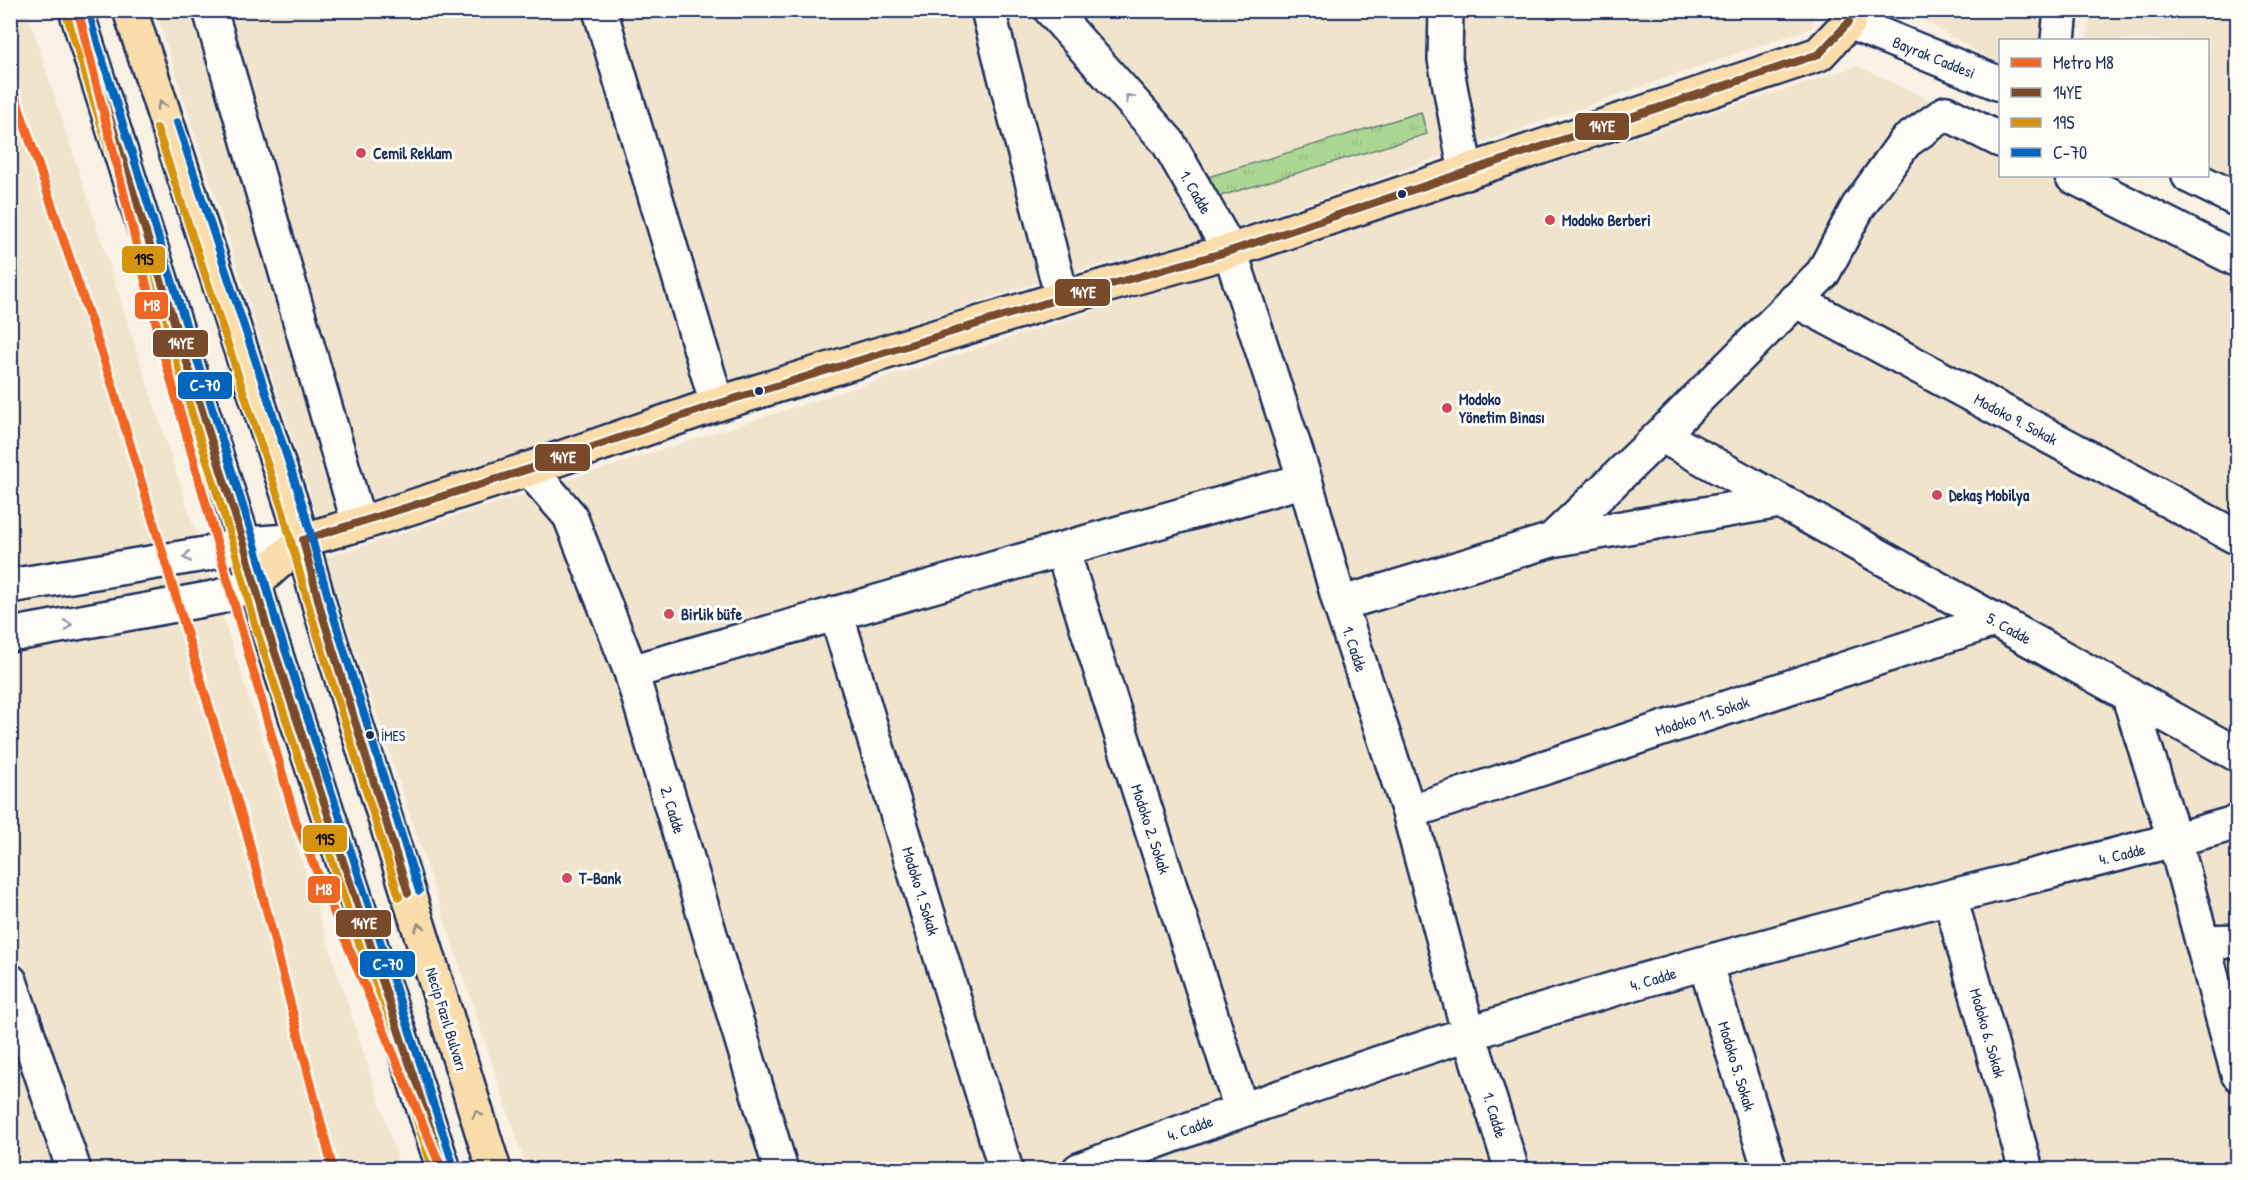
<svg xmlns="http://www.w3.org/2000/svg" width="2248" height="1180" font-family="'Patrick Hand',sans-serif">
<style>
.built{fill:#f1e4cd}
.grass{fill:url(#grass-tufts);stroke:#648278;stroke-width:1.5}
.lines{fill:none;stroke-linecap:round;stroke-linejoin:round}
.minor-casing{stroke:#1b2f5e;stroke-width:38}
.major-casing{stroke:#1b2f5e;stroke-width:38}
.minor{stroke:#fdfcf7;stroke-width:33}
.major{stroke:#faddab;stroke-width:33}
.bus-1-casing{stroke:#fdfcf7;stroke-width:12}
.bus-2-casing{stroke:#fdfcf7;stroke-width:12}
.bus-3-casing{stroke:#fdfcf7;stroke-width:12}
.bus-1{stroke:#7a4b2a;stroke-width:8}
.bus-2{stroke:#d6940e;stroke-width:8}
.bus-3{stroke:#0065bd;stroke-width:8}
.metro-1-casing{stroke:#fdfcf7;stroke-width:14}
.metro-1{stroke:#f26522;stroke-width:9}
.oneway{stroke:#8c96aa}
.oneway2{stroke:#8a8684}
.poi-dot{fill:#d1495b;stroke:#fdfcf7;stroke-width:2}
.bus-dot{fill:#1b2f5e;stroke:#fdfcf7;stroke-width:2}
.labels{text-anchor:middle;stroke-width:6;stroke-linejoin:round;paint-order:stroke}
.bus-label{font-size:14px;fill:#1b2f5e;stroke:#fdfcf7;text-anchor:start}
.street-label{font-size:16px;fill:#1b2f5e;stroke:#fdfcf7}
.poi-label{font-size:16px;font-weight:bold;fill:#1b2f5e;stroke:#fdfcf7;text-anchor:start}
.line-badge{stroke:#fdfcf7;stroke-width:2}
.badge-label{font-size:16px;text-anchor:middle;font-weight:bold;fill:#fff}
.pale-badge-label{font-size:16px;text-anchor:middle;font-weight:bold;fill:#111}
</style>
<defs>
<pattern id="grass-tufts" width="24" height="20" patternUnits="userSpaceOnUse" patternTransform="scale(1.5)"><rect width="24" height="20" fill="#aed693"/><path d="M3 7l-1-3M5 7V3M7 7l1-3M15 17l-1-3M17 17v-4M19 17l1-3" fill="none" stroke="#95b881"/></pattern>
</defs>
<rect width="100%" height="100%" fill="#f8f1e4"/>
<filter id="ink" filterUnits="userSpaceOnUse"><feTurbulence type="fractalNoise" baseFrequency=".0167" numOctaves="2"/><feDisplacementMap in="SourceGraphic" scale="12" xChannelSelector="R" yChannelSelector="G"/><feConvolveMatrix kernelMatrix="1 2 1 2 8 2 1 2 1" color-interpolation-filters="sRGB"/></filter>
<g filter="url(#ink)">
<!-- built -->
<path class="built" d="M10,11H27L401,1169H11Z
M156,11H1813V27L1204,239L1056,276L318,519Z
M1908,11H2069L2068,40H2000V65Z
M2090,11H2237V191L2208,176V40H2087Z
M1858,66L2000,133V176H2089L2237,248V1169H527L325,558Z"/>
<!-- grass -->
<path class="grass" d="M1421,112L1427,134L1204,201L1198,180Z"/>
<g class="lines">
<defs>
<path id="minor" d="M210,10L359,524
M600,10L717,404
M988,10L1062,298
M1051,10L1168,142L1230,251L1305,480L1340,604L1409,812L1469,1034L1512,1170
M1446,10L1445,59L1466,173
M1849,22L2000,84
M2058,40L2061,10
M2072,176L2238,260
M2189,176L2238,200
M1795,300L2238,538
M1661,435L2238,755
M529,469L570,516L631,672L781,1170
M1552,540L1780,501
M1062,549L1241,1109
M10,586L205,554L244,544L303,540
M1340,604L1552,540L1661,435L1823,273L1858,207L1905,142L1946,113L2000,140
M836,613L1006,1170
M10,635L219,597L255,583
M631,672L1305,480
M2128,694L2175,841L2238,1074
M1409,812L1994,620
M1950,897L2026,1170
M2202,942L2238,941
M1705,963L1770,1170
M10,981L74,1170
M1079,1170C1286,1092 1495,1021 1708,962C1788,940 1869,918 1949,897C2045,872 2142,850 2238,822"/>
<path id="major" d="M76,10L244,544L267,628L444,1170
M130,10L293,509L321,611L494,1170
M255,583L303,540L359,524L529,469L717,404L1062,298L1230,251L1819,54L1849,22L1850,10"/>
</defs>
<!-- minor casing -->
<use href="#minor" class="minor-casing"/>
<!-- major casing -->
<use href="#major" class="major-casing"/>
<!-- minor -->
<use href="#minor" class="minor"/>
<!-- major -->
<use href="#major" class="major"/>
<defs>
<path id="bus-1" d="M76,10L244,544L267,628L444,1170
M303,540L529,469L717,404L1062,298L1230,251L1819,54L1849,22
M303,540L321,611L408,893"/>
<path id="bus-2" d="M66,13L234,547L257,631L433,1170
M157,128L283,512L311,614L399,897"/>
<path id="bus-3" d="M87,10L254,541L277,625L454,1167
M177,122L303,506L331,608L419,891"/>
</defs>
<!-- bus-1 casing -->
<use href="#bus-1" class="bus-1-casing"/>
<!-- bus-2 casing -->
<use href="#bus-2" class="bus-2-casing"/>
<!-- bus-3 casing -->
<use href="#bus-3" class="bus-3-casing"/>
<!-- bus-1 -->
<use href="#bus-1" class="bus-1"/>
<!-- bus-2 -->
<use href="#bus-2" class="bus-2"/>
<!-- bus-3 -->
<use href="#bus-3" class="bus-3"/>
<defs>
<path id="metro-1" d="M78,10L165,359L296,822L442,1170
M10,81L112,384L247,834L333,1170"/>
</defs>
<!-- metro-1 casing -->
<use href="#metro-1" class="metro-1-casing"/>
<!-- metro-1 -->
<use href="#metro-1" class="metro-1"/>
</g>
<!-- one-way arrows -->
<defs><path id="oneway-chevron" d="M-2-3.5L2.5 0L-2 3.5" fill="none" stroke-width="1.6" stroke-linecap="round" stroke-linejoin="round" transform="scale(1.5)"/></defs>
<g class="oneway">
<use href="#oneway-chevron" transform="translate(1129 98) rotate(-132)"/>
<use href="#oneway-chevron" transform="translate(187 557) rotate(170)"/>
<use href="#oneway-chevron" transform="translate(68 625) rotate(-10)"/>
</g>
<g class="oneway2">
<use href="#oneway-chevron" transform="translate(161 105) rotate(-108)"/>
<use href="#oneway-chevron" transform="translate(419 927) rotate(-107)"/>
<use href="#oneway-chevron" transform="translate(477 1114) rotate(-107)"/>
</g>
</g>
<!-- markers -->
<g class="poi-dot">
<circle cx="361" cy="153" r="6"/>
<circle cx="1550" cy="220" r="6"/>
<circle cx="1447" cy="408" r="6"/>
<circle cx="1937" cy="495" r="6"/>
<circle cx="669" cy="614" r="6"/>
<circle cx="567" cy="878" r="6"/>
</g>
<g class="bus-dot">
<circle cx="1402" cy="194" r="5"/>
<circle cx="759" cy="391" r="5"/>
<circle cx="370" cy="735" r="5"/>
</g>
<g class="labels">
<!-- bus labels -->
<g class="bus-label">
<text x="381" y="741">İMES</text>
</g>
<!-- street labels -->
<g class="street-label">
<text transform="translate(1934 57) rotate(22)" y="6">Bayrak Caddesi</text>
<text transform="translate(1196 192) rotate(60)" y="6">1. Cadde</text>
<text transform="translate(2016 419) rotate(28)" y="6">Modoko 9. Sokak</text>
<text transform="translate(2009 628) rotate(29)" y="6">5. Cadde</text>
<text transform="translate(1355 649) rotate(72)" y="6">1. Cadde</text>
<text transform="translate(1702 716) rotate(-18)" y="6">Modoko 11. Sokak</text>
<text transform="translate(673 810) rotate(73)" y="6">2. Cadde</text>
<text transform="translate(1151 829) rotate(72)" y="6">Modoko 2. Sokak</text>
<text transform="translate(2122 854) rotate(-14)" y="6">4. Cadde</text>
<text transform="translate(921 891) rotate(73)" y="6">Modoko 1. Sokak</text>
<text transform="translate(1653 979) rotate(-17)" y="6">4. Cadde</text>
<text transform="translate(447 1019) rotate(73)" y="6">Necip Fazıl Bulvarı</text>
<text transform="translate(1988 1033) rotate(74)" y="6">Modoko 6. Sokak</text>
<text transform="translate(1737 1066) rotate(73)" y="6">Modoko 5. Sokak</text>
<text transform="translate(1495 1115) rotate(73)" y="6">1. Cadde</text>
<text transform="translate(1190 1128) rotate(-20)" y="6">4. Cadde</text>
</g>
<!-- poi labels -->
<g class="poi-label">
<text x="373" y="159">Cemil Reklam</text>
<text x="1562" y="226">Modoko Berberi</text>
<text x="1459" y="405">Modoko<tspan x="1459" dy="18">Yönetim Binası</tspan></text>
<text x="1949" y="501">Dekaş Mobilya</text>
<text x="681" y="620">Birlik büfe</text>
<text x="579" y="884">T-Bank</text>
</g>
</g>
<g class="line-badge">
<rect x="1574" y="112" width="56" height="29" rx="6" fill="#7a4b2a"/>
<rect x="121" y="245" width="45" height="29" rx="6" fill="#d6940e"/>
<rect x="1054" y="278" width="57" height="29" rx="6" fill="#7a4b2a"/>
<rect x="134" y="291" width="35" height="29" rx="6" fill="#f26522"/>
<rect x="152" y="329" width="57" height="29" rx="6" fill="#7a4b2a"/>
<rect x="177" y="371" width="56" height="29" rx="6" fill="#0065bd"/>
<rect x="534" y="443" width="57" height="29" rx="6" fill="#7a4b2a"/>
<rect x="302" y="824" width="46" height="29" rx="6" fill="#d6940e"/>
<rect x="307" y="875" width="34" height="29" rx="6" fill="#f26522"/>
<rect x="335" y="909" width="57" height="29" rx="6" fill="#7a4b2a"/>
<rect x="359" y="950" width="57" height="28" rx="6" fill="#0065bd"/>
</g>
<g class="badge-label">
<text x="1602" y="132">14YE</text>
<text x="1083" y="298">14YE</text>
<text x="152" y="311">M8</text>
<text x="181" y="349">14YE</text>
<text x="205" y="391">C-70</text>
<text x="563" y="463">14YE</text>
<text x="324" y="895">M8</text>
<text x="364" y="929">14YE</text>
<text x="388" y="970">C-70</text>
</g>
<g class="pale-badge-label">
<text x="144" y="265">19S</text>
<text x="325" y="845">19S</text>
</g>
<!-- margin -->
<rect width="2248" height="1180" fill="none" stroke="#fdfcf7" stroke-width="36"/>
<rect x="18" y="18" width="2212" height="1144" fill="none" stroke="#1b2f5e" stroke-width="2" filter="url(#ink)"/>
<!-- legend -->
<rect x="1999" y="39" width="210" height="138" fill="#fdfcf7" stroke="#a3aaba" stroke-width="1.5"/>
<rect x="2011" y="58" width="30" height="9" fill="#f26522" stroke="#a3aaba" stroke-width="1.5"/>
<text x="2053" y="69" font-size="18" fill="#1b2f5e">Metro M8</text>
<rect x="2011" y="88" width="30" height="9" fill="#7a4b2a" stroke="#a3aaba" stroke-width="1.5"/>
<text x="2053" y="99" font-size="18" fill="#1b2f5e">14YE</text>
<rect x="2011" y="118" width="30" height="9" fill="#d6940e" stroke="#a3aaba" stroke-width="1.5"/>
<text x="2053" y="129" font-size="18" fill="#1b2f5e">19S</text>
<rect x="2011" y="148" width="30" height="9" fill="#0065bd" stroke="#a3aaba" stroke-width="1.5"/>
<text x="2053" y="159" font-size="18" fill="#1b2f5e">C-70</text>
</svg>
